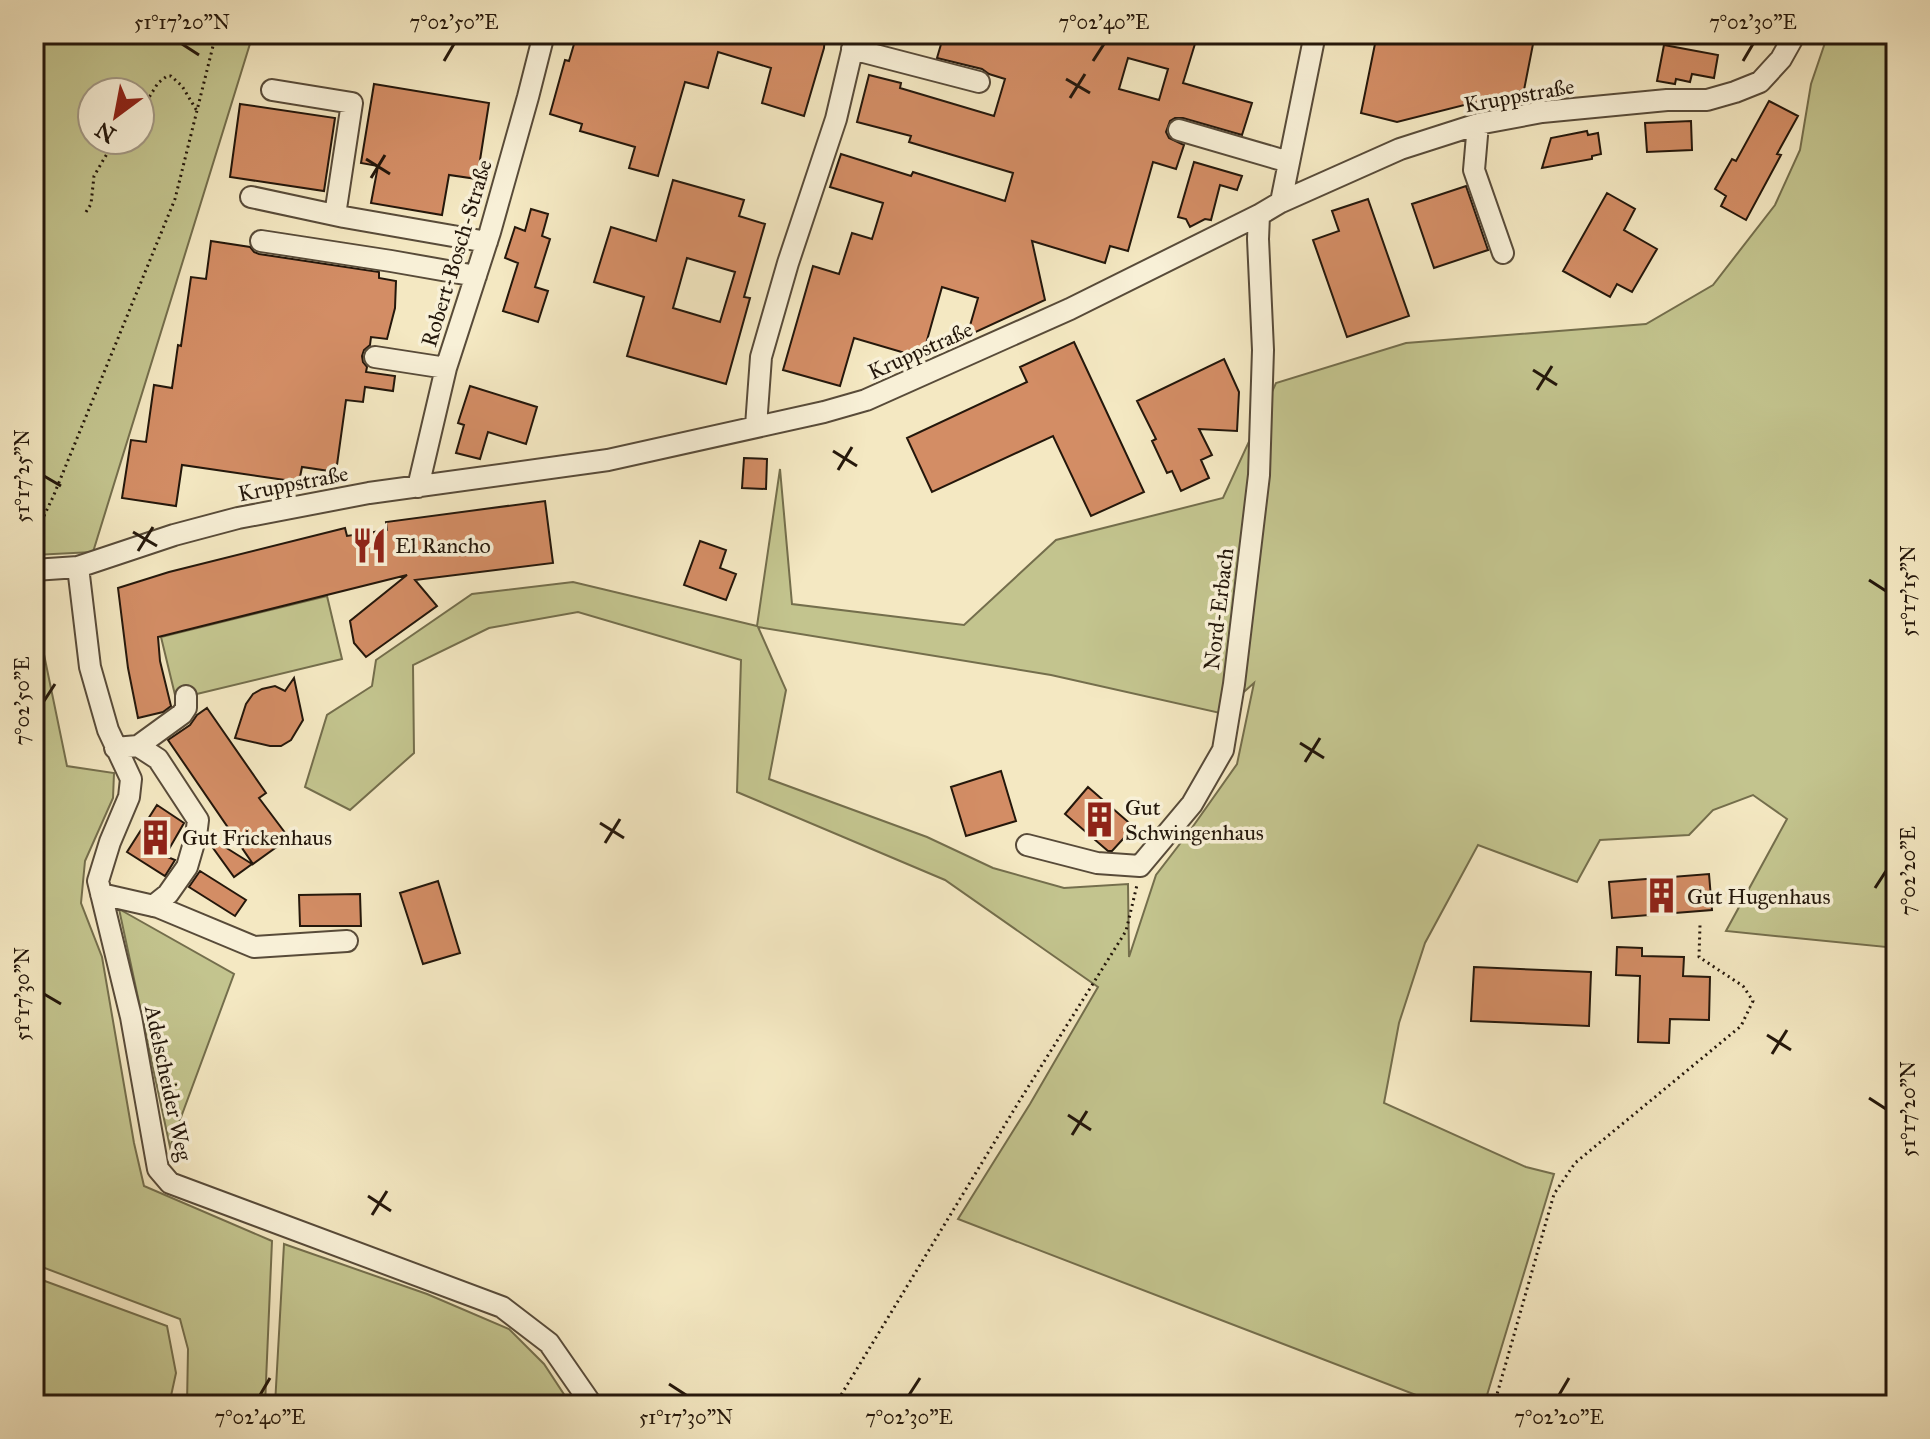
<svg xmlns="http://www.w3.org/2000/svg" width="1930" height="1439" font-family="'IM FELL Great Primer',serif">
<style>
.green{fill:#c3c48e;stroke:#746e4c;stroke-width:2;fill-rule:evenodd}
.building{fill:#d38d65;stroke:#24170b;stroke-width:2;fill-rule:evenodd}
.lines{fill:none;stroke-linecap:round;stroke-linejoin:round}
.minor-casing{stroke:#584b39;stroke-width:24}
.path{stroke:#24170b;stroke-width:3;stroke-dasharray:2 4;stroke-linecap:butt}
.minor{stroke:#f8f0d7;stroke-width:20}
.ticks{fill:none;stroke:#24170b;stroke-width:3}
.labels{text-anchor:middle;stroke-width:7;stroke-linejoin:round;paint-order:stroke}
.street-label{font-size:22px;fill:#24170b;stroke:#f8f0d7}
.poi-label{font-size:22px;fill:#24170b;stroke:#f8f0d7;text-anchor:start}
.neatline{fill:none;stroke:#24170b;stroke-width:3}
.ticks-label{font-size:20px;text-anchor:middle;fill:#24170b}
</style>
<rect width="100%" height="100%" fill="#f4e8c2"/>
<filter id="stains"><feTurbulence type="fractalNoise" baseFrequency=".0025" numOctaves="4"/><feColorMatrix values="0 0 0 0 .2 0 0 0 0 .09 0 0 0 0 .02 0 0 0 .5 -.17"/></filter>
<radialGradient id="worn" r=".72"><stop offset=".6" stop-color="#630" stop-opacity="0"/><stop offset="1" stop-color="#630" stop-opacity=".3"/></radialGradient>
<!-- green -->
<path class="green" d="M34,34H253L93,552L34,555ZM92,92H140V140H92Z
M1828,34H1896V948L1726,931L1787,819L1753,795L1713,810L1689,835L1600,840L1577,882L1478,845L1425,943L1399,1023L1384,1103L1526,1167L1554,1174L1484,1405H1442L958,1219L1030,1104L1098,987L945,880L737,792L741,660L578,612L489,628L413,665L414,753L350,810L305,787L327,715L372,686L376,660L472,594L573,582L757,626L780,469L792,604L964,625L1056,540L1223,498L1276,383L1406,343L1646,324L1713,285L1775,205L1800,150L1811,84ZM758,627L1051,675L1220,713L1254,683L1237,764L1189,832L1156,875L1129,957L1128,884L1064,888L993,868L927,837L769,779L786,690Z
M327,596L342,659L176,699L161,637Z
M34,606L67,766L114,773L113,798L85,861L81,903L102,957L134,1143L144,1186L272,1241L265,1405H187L188,1349L180,1319L34,1264Z
M119,909L234,974L170,1147Z
M284,1244L427,1294L509,1329L544,1364L571,1405H275Z
M34,1277L167,1326L176,1373L169,1405H34Z"/>
<!-- building -->
<path class="building" d="M577,34H692L712,39L713,34H825L824,48L804,116L762,103L771,68L718,52L708,88L685,82L658,176L629,168L635,147L580,131L582,124L550,114L565,60L569,61Z
M944,34H1198L1183,83L1252,103L1242,135L1183,118H1175L1170,121L1166,132L1169,138L1184,145L1176,169L1153,162L1128,251L1110,246L1105,263L1032,241L1045,300L967,336L978,298L942,287L922,358L854,338L840,386L783,370L813,266L839,274L852,233L872,239L883,203L830,187L841,154L911,176L913,172L1005,201L1013,173L909,142L911,136L857,122L869,75L901,83L900,88L994,116L1005,79L989,74L982,69L937,58ZM1128,58L1168,69L1159,100L1119,89Z
M1377,34H1535L1524,90L1397,122L1361,113Z
M1664,45L1718,55L1714,78L1692,74L1690,82L1676,79L1675,84L1657,81Z
M374,84L489,103L477,179L449,175L442,215L371,203L378,166L361,163Z
M1769,101L1798,116L1777,154L1781,155L1746,220L1721,206L1726,196L1715,189L1732,159L1736,161Z
M240,104L335,118L324,191L230,177Z
M1691,121L1692,150L1647,152L1645,123Z
M1587,131L1588,135L1598,133L1601,154L1592,156V159L1542,168L1551,138Z
M1194,162L1242,176L1237,190L1220,185L1211,220L1205,219L1190,227L1186,219L1178,217Z
M673,180L744,200L739,216L765,224L744,297L750,298L726,384L627,356L644,297L594,282L611,227L656,241ZM687,258L735,272L720,322L673,308Z
M1466,186L1488,250L1434,268L1412,204Z
M1607,193L1635,209L1624,230L1657,249L1632,292L1617,284L1610,297L1563,271Z
M1368,199L1409,316L1347,337L1313,240L1339,231L1332,211Z
M531,209L548,214L542,236L550,239L535,287L548,291L538,322L503,311L518,263L505,258L515,227L525,231Z
M211,241L250,247L254,252L259,254L379,272V278L396,281L395,308L387,339L371,337L370,345L364,350L362,356L363,362L367,367L366,372L395,376L393,391L365,387L363,402L346,400L336,472L302,467L299,482L182,465L176,506L122,498L131,440L146,442L154,385L172,388L178,345L181,346L191,277L206,279Z
M1074,342L1144,492L1091,516L1053,436L932,492L907,438L1027,382L1020,367Z
M1224,359L1239,392L1237,431L1199,429L1212,455L1201,460L1209,478L1181,491L1172,471L1167,473L1152,441L1156,439L1137,401Z
M470,386L537,407L526,444L488,432L480,459L456,453L464,425L458,423Z
M744,458L767,459L766,489L742,488Z
M545,501L553,563L415,580L437,606L366,657L354,643L350,621L407,575L158,637L160,661L171,706L163,712L138,718L128,668L118,588L169,572L345,528L347,536L387,530L386,522Z
M700,541L726,550L720,568L736,574L726,600L684,585Z
M294,678L303,720L291,740L281,746H270L235,738L246,704L253,694L262,689L275,686L285,691Z
M207,708L266,793L259,798L289,838L253,864L168,740L190,725L197,715Z
M1001,771L1016,821L966,836L951,787Z
M1088,787L1134,827L1112,851H1108L1065,814Z
M157,805L184,823L165,856L175,860L165,876L127,852Z
M209,837L252,864L234,877L208,841Z
M200,871L246,900L235,916L189,887Z
M1709,874L1712,910L1612,918L1609,882Z
M438,881L460,953L423,964L400,893Z
M360,894L361,926H300L299,895Z
M1617,947L1642,948V956L1684,957L1683,976L1710,977L1709,1020L1670,1019L1669,1043L1638,1042L1640,976L1616,975Z
M1474,967L1591,972L1589,1026L1471,1021Z"/>
<g class="lines">
<defs>
<path id="minor" d="M852,49L979,82
M272,90L352,103L335,215
M1478,124L1474,170L1503,253
M1179,130L1289,162
M251,197L344,217L487,242
M1281,202L1315,34
M261,241L391,261L476,276
M375,357L446,368
M756,426L761,357L788,263L836,119L856,34
M418,487L446,368L490,232L528,97L544,34
M78,567L90,667L108,730L131,779L129,797L110,842L98,881L131,1017L158,1169L170,1183L502,1307L549,1343L592,1405
M34,570L78,567L174,535L238,518L369,493L608,460L824,412L866,400L1070,309L1259,215L1281,202L1400,149L1478,124L1542,112L1667,100H1707L1735,92L1760,82L1781,59L1795,34
M138,746L182,714L186,708V696
M115,748L138,746L158,759L198,820L196,836L187,867L168,894L153,906
M1027,845L1097,863L1140,866L1192,804L1223,750L1234,684L1259,475L1263,350L1258,239L1259,215
M101,894L158,907L254,947L347,941"/>
</defs>
<!-- minor casing -->
<use href="#minor" class="minor-casing"/>
<!-- path -->
<path class="path" d="M140,112L158,83L167,76H171L182,86L197,111
M122,140L123,143L129,140
M86,212L91,204L94,176L115,140
M34,531L42,520L53,497L175,199L216,34
M835,1405L1020,1100L1126,931L1137,885
M1494,1405L1554,1194L1575,1163L1741,1026L1753,1001L1743,986L1699,957L1700,925"/>
<!-- minor -->
<use href="#minor" class="minor"/>
</g>
<!-- ticks -->
<path class="ticks" d="M182,44L199,55M444,61L454,44M1093,61L1104,44M1743,61L1753,44M1066,79L1090,93M1070,98L1085,74M366,159L390,174M371,178L385,155M1533,370L1557,385M1537,390L1552,366M833,451L857,466M838,470L852,447M44,476L61,486M133,532L157,546M138,551L153,527M1869,580L1886,591M44,701L55,684M1300,743L1324,758M1305,762L1320,738M600,823L624,838M605,843L620,819M1875,888L1886,871M44,994L61,1004M1767,1035L1791,1050M1772,1054L1787,1030M1869,1098L1886,1109M1068,1115L1091,1130M1072,1135L1087,1111M368,1196L391,1211M372,1215L387,1191M669,1384L686,1395M260,1395L270,1378M909,1395L920,1378M1559,1395L1569,1378"/>
<!-- icons -->
<defs>
<symbol id="restaurant-bare" viewBox="-9 -9 18 18"><path d="M-5-6h1v4h1v-4h1v4h1v-4h1v5L-1.5 .5V6h-2V.5L-5-1ZM5-6V6H3V1.5H1.5Q1.5-4 5-6Z" fill="#8f2418" stroke="#f8f0d7" stroke-width="2.5" paint-order="stroke"/></symbol>
<symbol id="building-bare" viewBox="-9 -9 18 18"><path d="M-4-6H4V6H1V3H-1V6H-4ZM-2.5-4.3h1.7v1.8h-1.7ZM.8-4.3h1.7v1.8H.8ZM-2.5-1h1.7V.8h-1.7ZM.8-1h1.7V.8H.8Z" fill="#8f2418" stroke="#f8f0d7" stroke-width="2.5" paint-order="stroke"/></symbol>
</defs>
<g fill-rule="evenodd">
<use href="#restaurant-bare" x="344" y="520" width="51" height="51"/>
<use href="#building-bare" x="1074" y="794" width="51" height="51"/>
<use href="#building-bare" x="130" y="812" width="51" height="51"/>
<use href="#building-bare" x="1636" y="870" width="51" height="51"/>
</g>
<g class="labels">
<!-- street labels -->
<g class="street-label">
<text transform="translate(1519 95) rotate(-10)" y="8">Kruppstraße</text>
<text transform="translate(456 253) rotate(-73)" y="8">Robert-Bosch-Straße</text>
<text transform="translate(920 350) rotate(-24)" y="8">Kruppstraße</text>
<text transform="translate(293 483) rotate(-11)" y="8">Kruppstraße</text>
<text transform="translate(1218 609) rotate(-83)" y="8">Nord-Erbach</text>
<text transform="translate(169 1083) rotate(78)" y="8">Adelscheider Weg</text>
</g>
<!-- poi labels -->
<g class="poi-label">
<text x="395" y="553">El Rancho</text>
<text x="1125" y="815">Gut<tspan x="1125" dy="25">Schwingenhaus</tspan></text>
<text x="182" y="845">Gut Frickenhaus</text>
<text x="1687" y="904">Gut Hugenhaus</text>
</g>
</g>
<!-- margin -->
<rect width="1930" height="1439" fill="none" stroke="#f4e8c2" stroke-width="88"/>
<!-- north arrow -->
<g transform="translate(116 116) rotate(212)"><circle r="38" fill="#f8f0d7" stroke="#a39985" stroke-width="2"/>
<path d="M0-6L14 30L0 20L-14 30Z" fill="#8f2418"/>
<text y="-12" font-size="22" font-weight="bold" text-anchor="middle" fill="#24170b">N</text>
</g>
<rect x="44" y="44" width="1842" height="1351" class="neatline"/>
<g class="ticks-label">
<text x="182" y="29">51°17'20"N</text>
<text x="454" y="29">7°02'50"E</text>
<text x="1104" y="29">7°02'40"E</text>
<text x="1753" y="29">7°02'30"E</text>
<text transform="translate(22 476) rotate(-90)" y="7">51°17'25"N</text>
<text transform="translate(1908 591) rotate(-90)" y="7">51°17'15"N</text>
<text transform="translate(22 701) rotate(-90)" y="7">7°02'50"E</text>
<text transform="translate(1908 871) rotate(-90)" y="7">7°02'20"E</text>
<text transform="translate(22 994) rotate(-90)" y="7">51°17'30"N</text>
<text transform="translate(1908 1109) rotate(-90)" y="7">51°17'20"N</text>
<text x="260" y="1424">7°02'40"E</text>
<text x="686" y="1424">51°17'30"N</text>
<text x="909" y="1424">7°02'30"E</text>
<text x="1559" y="1424">7°02'20"E</text>
</g>
<rect width="100%" height="100%" filter="url(#stains)"/>
<rect width="100%" height="100%" fill="url(#worn)"/>
</svg>
